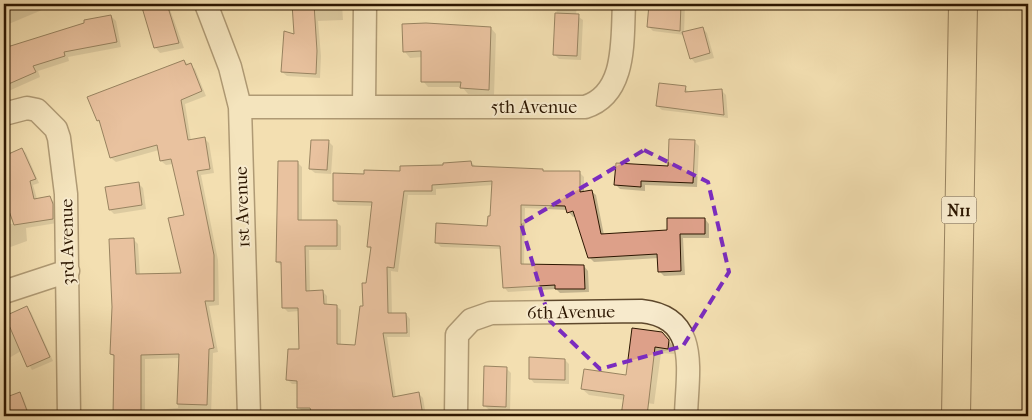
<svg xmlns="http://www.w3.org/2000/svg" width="1032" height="420" font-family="'IM FELL French Canon',serif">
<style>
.shadow{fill:#0003;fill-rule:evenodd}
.building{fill:#dda089;stroke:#2c1600}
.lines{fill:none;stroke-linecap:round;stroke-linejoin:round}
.street-casing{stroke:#5e482c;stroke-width:25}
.highway-casing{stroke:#2c1600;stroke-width:30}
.street{stroke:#f7eacc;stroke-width:22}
.highway{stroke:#f3dfb1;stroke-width:28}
.marked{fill:none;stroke:#7b2cbf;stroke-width:4;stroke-dasharray:10 6;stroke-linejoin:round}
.labels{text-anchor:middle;stroke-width:4;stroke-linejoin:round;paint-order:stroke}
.shield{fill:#f7eacc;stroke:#69563d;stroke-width:1}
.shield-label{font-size:16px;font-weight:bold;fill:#2c1600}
.street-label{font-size:18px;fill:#2c1600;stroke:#f7eacc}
</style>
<rect width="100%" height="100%" fill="#f3dfb1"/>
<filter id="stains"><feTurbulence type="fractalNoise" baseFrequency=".004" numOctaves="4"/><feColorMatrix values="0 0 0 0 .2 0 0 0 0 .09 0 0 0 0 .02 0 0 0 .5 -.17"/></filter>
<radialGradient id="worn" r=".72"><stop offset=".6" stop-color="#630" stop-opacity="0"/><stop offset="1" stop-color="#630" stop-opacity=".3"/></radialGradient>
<!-- shadow -->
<path class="shadow" d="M4,4H48L49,7L4,26Z
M138,4H168L184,48L160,53L155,47L143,11Z
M294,4L342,5L343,20L318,21L321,56L320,78L287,76L282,72L296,36Z
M557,4H577L576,15L583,20L581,60L559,59L554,54Z
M649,4H685L684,33L702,28L707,33L714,58L695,63L691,58L685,35L653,31L648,26Z
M111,16L116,21L121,47L68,57L69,61L38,71L40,77L4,93V50Z
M491,28L496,34L494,95L468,94L462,87H428L423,81V57L410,58L405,52Z
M184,61L195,69L206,96L185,104L191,141L205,139L209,143L214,173L201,175L218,260L219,305L209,306L218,352L213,353L211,416H116L115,358L111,354L133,239L138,244L140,275L183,274L185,216L173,164L166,165L161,161L159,150L116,162L111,158L102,125L98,121L89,98ZM180,358L178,408L145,411V359Z
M685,87L689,93L722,91L726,95L728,118L662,110L657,106Z
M694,141L699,146L697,187L645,185V191L620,189L616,185L669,167Z
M329,142L333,146L331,174L315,173L310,169Z
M22,149L26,153L39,183L33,185L37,199L49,197L54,202L57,209V223L26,228L27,241L5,249L7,257L4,258V226L18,222L4,189V157Z
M297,162L302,167V221L336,222L341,226V250H309L310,292H323L327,296V306H336L341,310V346H356L364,307L372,250L368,247L373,206L338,205L334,200L365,175L471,162L475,166L544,173L579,172L584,177V193L591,191L596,195L604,235L668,232L705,219L709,224V238H683L685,275L664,276L660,272L659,258L594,262L589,257L575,216L573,217L567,210L525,208L524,265L584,266L588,271L589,292L560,293L556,289L508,292L504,287L502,249L441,247L436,242L489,227L491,217L493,185L436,189V195H408L398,272L391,271L392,315L406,314L410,319V337H387L396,398L419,394L423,398L426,416H314L312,412H303L299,408V384H292L287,379L300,351L299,311L288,312L283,307L282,266L277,262Z
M138,183L143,188L146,209L114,214L110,210Z
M27,308L31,312L53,361L32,370L21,351L4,361V334L12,330Z
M633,330L668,340L675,348L674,354L661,353L654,404L589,395L582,389L627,376Z
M565,360L569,364V384L534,383L530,378Z
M507,369L511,373L510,411L489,410L484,405Z
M19,394L23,397L30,416H6L4,399Z
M492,412L513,416H492Z"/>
<!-- building -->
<path class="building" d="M141,4H167L179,43L154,48Z
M292,4H314L317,51L316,74L281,72L284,31L294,34Z
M649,4H681L680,31L647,27Z
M555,13L579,14L577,56L553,55Z
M111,15L117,42L64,52L65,56L33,66L36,72L4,86V48L84,23V20Z
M426,23L491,27L489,90L460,88L461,82H421V51L403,52L402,24Z
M703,27L710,53L690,59L682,32Z
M184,60L186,65L191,63L202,91L181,100L188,140L205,137L210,169L197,171L214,255V301H205L214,348L209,349L207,405L177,404L179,354L141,355V416H113L114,355L110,354L112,307L109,239L134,238L136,274L181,273L168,218L184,215L171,159L160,161L157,145L110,158L99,120L97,121L87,97Z
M659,83L686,86L685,92L722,89L724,115L656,106Z
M669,139L695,140L693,183L641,181V187L614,185L616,163L668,166Z
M311,140H329L327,170L309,169Z
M22,148L36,179L30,181L34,199L50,196L53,204V219L14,225L4,197V156Z
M278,161H298V220H337V246H305L306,291L323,290L324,304L337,305V344L355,345L360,306H363L362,283H366L371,247H367L372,202L333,201V173L364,174V170L400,171V166L443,165V163L471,161L472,166L543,169V171H580V192L592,190L601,234L667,230V218H705V234H680L681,271L658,272L657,254L588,258L573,211L567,213L565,206L521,205V264L584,265L585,289H555V285L503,288L500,246L435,243L436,223L487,226L488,216H490L492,181L432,185V191H404L394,268L387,267L388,313H406L407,333H383L393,397L419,392L423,416H313L310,408H297V381L286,380L288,349H299L298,308H282L281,262H276Z
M139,182L142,205L109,210L105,187Z
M27,306L50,357L27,367L5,316Z
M632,328L662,332L669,340L668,349L655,347L647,416H621L624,395L581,389L584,369L626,375Z
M529,357L565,359V380L529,379Z
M484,366L507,367L506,407L483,406Z
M20,392L29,416H4V398Z"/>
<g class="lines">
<defs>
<path id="street" d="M206,4L230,67L240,107L249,416
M364,105L365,4
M240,107H585C627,94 622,39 624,4
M4,114L27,108L37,110L56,129L59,138L66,194L69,416
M4,292L68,271
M456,416L457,335L471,320L491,313L641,311C701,317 687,372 686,416"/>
<path id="highway" d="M956,416L963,4"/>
</defs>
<!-- street casing -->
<use href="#street" class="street-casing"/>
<!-- highway casing -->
<use href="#highway" class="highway-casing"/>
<!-- street -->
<use href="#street" class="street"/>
<!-- highway -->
<use href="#highway" class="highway"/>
</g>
<!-- marked area -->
<path d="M0 0H1032V420H0ZM644,150L708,182L729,272L683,346L600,369L550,321L521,224Z" fill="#f3dfb1" fill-opacity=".55" fill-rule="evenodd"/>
<path class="marked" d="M644,150L708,182L729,272L683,346L600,369L550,321L521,224Z"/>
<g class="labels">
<!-- shield labels -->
<rect class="shield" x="941.5" y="196.5" width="35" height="27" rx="4"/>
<g class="shield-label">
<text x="959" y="216">N11</text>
</g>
<!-- street labels -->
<g class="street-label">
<text x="534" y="113">5th Avenue</text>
<text transform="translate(242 207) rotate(-92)" y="6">1st Avenue</text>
<text transform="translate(67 242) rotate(-91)" y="6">3rd Avenue</text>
<text transform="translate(571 312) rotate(-1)" y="6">6th Avenue</text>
</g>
</g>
<!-- margin -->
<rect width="1032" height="420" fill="none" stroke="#f3dfb1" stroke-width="20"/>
<rect x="5" y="5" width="1022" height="410" fill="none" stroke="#2c1600" stroke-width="2.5"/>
<rect x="10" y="10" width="1012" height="400" fill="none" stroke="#2c1600"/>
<rect width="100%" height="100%" filter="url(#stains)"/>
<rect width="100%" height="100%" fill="url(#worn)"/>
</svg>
